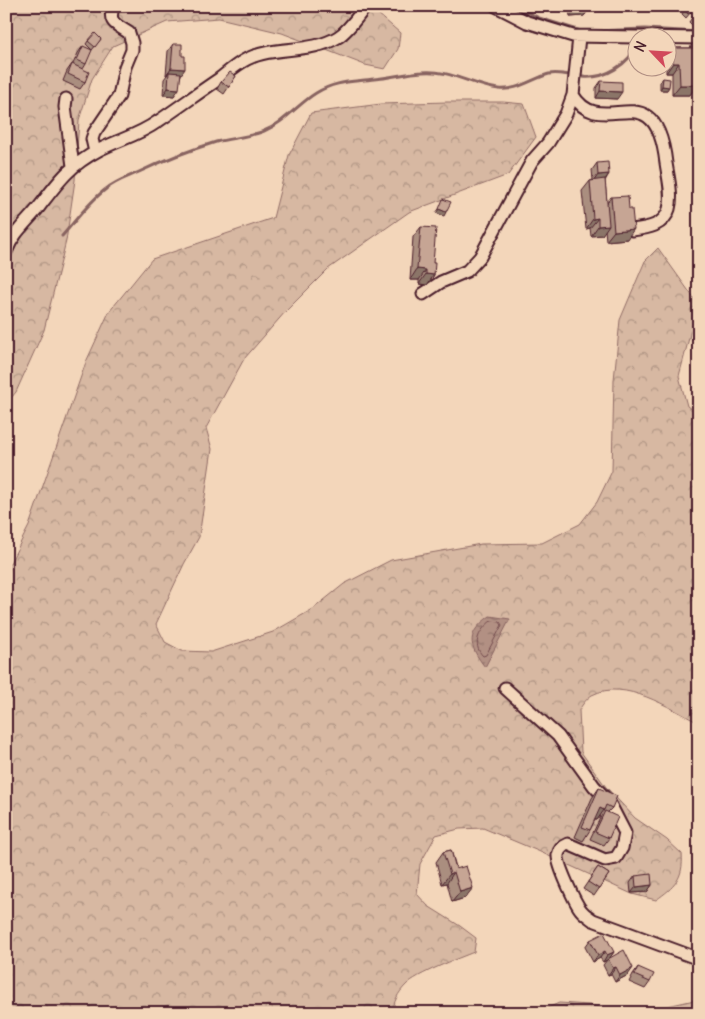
<svg xmlns="http://www.w3.org/2000/svg" width="705" height="1019" font-family="Delius,sans-serif">
<style>
.forest{fill:url(#forest-crowns);stroke:#906c66}
.water{fill:url(#water-ripples);stroke:#886360}
.lines{fill:none;stroke-linecap:round;stroke-linejoin:round}
.shore{stroke:#744c4e;stroke-width:1}
.stream{stroke:#886360;stroke-width:3}
.minor-casing{stroke:#4a1f2b;stroke-width:15}
.minor{stroke:#f3d6ba;stroke-width:11}
.wall{fill:#aa8e7f;stroke:#4a1f2b}
.shaded-wall{fill:#8b7468;stroke:#4a1f2b}
.building{fill:#c6a594;stroke:#4a1f2b}
</style>
<defs>
<pattern id="forest-crowns" width="20" height="18" patternUnits="userSpaceOnUse" patternTransform="scale(1.25)"><rect width="20" height="18" fill="#d7b8a2"/><path d="M2 6a3 3 0 1 1 6 0M12 15a3 3 0 1 1 6 0" fill="none" stroke="#b09584"/></pattern>
<pattern id="water-ripples" width="26" height="14" patternUnits="userSpaceOnUse" patternTransform="scale(1.25)"><rect width="26" height="14" fill="#b29083"/><path d="M2 4q2-2 4 0t4 0M15 11q2-2 4 0t4 0" fill="none" stroke="#93756b"/></pattern>
</defs>
<rect width="100%" height="100%" fill="#f3d6ba"/>
<filter id="ink" filterUnits="userSpaceOnUse"><feTurbulence type="fractalNoise" baseFrequency=".02" numOctaves="2"/><feDisplacementMap in="SourceGraphic" scale="10" xChannelSelector="R" yChannelSelector="G"/><feConvolveMatrix kernelMatrix="1 2 1 2 8 2 1 2 1" color-interpolation-filters="sRGB"/></filter>
<g filter="url(#ink)">
<!-- forest -->
<path class="forest" d="M6,6H369L400,33L398,49L385,69L365,65L282,33L219,18L167,22L113,46L92,79L79,120L75,180L66,241L44,330L16,392L6,404Z
M447,102H503L524,104L536,137L508,175L409,212L328,269L286,311L244,359L206,428L212,449L199,537L184,564L156,624L165,642L182,651L211,652L273,632L313,609L344,584L391,560L481,544L542,543L580,524L597,502L612,471L614,380L620,320L645,261L658,248L698,304L679,376L687,406L699,415V723C669,708 625,678 592,695C587,698 582,705 579,710L581,752L606,787L635,818L667,840L682,854C684,879 674,887 656,900L632,894L538,851L483,828L459,829L436,835L420,864L417,894L428,906L460,926L476,938L474,952C459,958 416,974 406,985C398,993 393,1002 393,1013H6V571L29,526L86,362L109,312L152,259L273,218L289,155L311,113L381,104Z
M699,999V1013H636Z
M559,1003L589,1005L627,1013H536Z"/>
<!-- water -->
<path class="water" d="M490,616L510,619L485,667C468,645 466,633 490,616Z"/>
<g class="lines">
<!-- shore -->
<path class="shore" d="M491,621L500,622L502,625L486,655L483,656C471,644 480,629 491,621Z"/>
<!-- stream -->
<path class="stream" d="M516,6L539,18L581,31
M595,31L645,29L699,32
M62,236C76,220 89,202 106,189C115,181 128,177 139,172C164,160 190,150 216,142C232,138 249,137 264,131C284,123 298,104 316,93C335,81 352,82 374,79C390,78 406,73 422,72C450,69 472,86 499,89C517,91 532,79 549,74C561,72 571,76 583,77C605,79 628,65 638,44"/>
<defs>
<path id="minor" d="M496,6L527,22L573,36L699,38
M573,95C602,143 655,69 666,163C668,177 673,195 669,209C664,226 648,228 632,230
M66,99L65,107L73,166
M95,152L92,139L94,133L119,96L125,67L132,50V43L129,33C118,25 106,23 114,6
M6,252C13,233 27,222 39,207C59,181 69,166 99,150C118,140 139,135 157,122C178,108 198,93 219,79C228,72 237,64 247,59C275,45 311,54 338,37C349,30 358,16 366,6
M423,294L441,282L467,271L480,257L532,161L548,143L566,114L573,95L579,37
M505,688L558,736L594,786L609,802L625,833L622,848L616,858L605,860L568,844C563,846 559,850 558,855C557,864 575,903 581,910C584,914 589,917 593,920L699,959"/>
</defs>
<!-- minor casing -->
<use href="#minor" class="minor-casing"/>
<!-- minor -->
<use href="#minor" class="minor"/>
</g>
<!-- wall -->
<path class="wall" d="M569,6H588L589,9L584,16L570,17Z
M695,7L686,18L682,14L684,10Z
M699,11V27L696,29L689,22L694,15Z
M101,39L92,50L86,44L88,41Z
M693,43H699V62H697V85L690,95H672V73H666V68H668V57L673,48H690Z
M173,44L181,75L174,96L163,95L164,79L167,75H166L168,51Z
M83,46L86,64L83,69L85,82L80,89L63,81L67,71L72,64H73L78,53Z
M236,76L224,94L217,89L221,82Z
M663,78L667,90H660V82Z
M601,81L617,99L596,98V88Z
M597,163L609,174L605,181L607,203L611,197L627,239L606,241L605,229L602,235L591,236L590,228L586,229L582,191L590,181L593,180L592,170Z
M421,227L433,263L434,275L427,285L419,284V280H410L413,237Z
M599,788L612,808L608,812L609,838L604,845L590,839L601,816H600L597,820H595L590,830L583,841L575,837L592,798Z
M451,850L465,898L452,902L447,883L442,884L436,862L443,852Z
M598,867L609,874L594,896L583,889Z
M635,876L652,885L647,892L631,893L630,883Z
M590,940L614,952L610,957L628,975L615,982L611,974L608,975L603,965L607,960L603,962L600,958L593,962L585,947Z
M638,967L650,982L645,989L629,982L633,974Z"/>
<!-- shaded-wall -->
<path class="shaded-wall" d="M589,9L584,16L570,17L574,10Z
M696,51H699V62H689Z
M673,63H679L672,73H666Z
M171,68L185,69L180,76L169,72L167,75H166Z
M680,85H697L690,95H672Z
M662,86L669,87L667,90H660Z
M168,88L179,89L174,96L163,95Z
M600,91L622,92L617,99L596,98Z
M609,174L604,181L593,182L598,175Z
M439,209L446,212L444,216L436,213Z
M598,218L590,228L586,229L593,219Z
M609,225L602,235L591,236L598,226Z
M634,229L627,239L606,241L614,231Z
M417,269L426,270L419,280H410Z
M426,274L434,275L427,285L419,284Z
M600,808L604,810L597,820L592,819Z
M454,872L447,883L442,884L450,874Z
M652,885L647,892L631,893L636,887Z
M473,888L465,898L452,902L460,892Z
M605,951L600,958L593,962L598,955Z
M614,952L609,959H608L607,960L603,962L607,955Z
M616,967L611,974L608,975L613,968Z
M633,968L628,975L615,982L620,975Z"/>
<!-- building -->
<path class="building" d="M574,6H588L589,9L574,10Z
M688,6H694L695,7L688,14L684,10Z
M699,11V20L694,15Z
M95,33L101,39L95,47L88,41Z
M693,43H699V51H696L697,85H680L679,63H673V48H694Z
M173,44H182V56H185V69L171,68Z
M83,46L92,50L86,64L77,60Z
M72,64L89,72L85,82L68,74Z
M169,72L181,73L179,89L168,88Z
M230,72L236,76L229,87L221,82Z
M663,78L670,79L669,87L662,86Z
M601,81L622,82V92L600,91Z
M608,162L609,174L598,175L597,163Z
M605,179L609,225L598,226V218L593,219L590,181Z
M628,196L629,209H632L634,229L614,231L611,197Z
M443,199L451,202L446,212L439,209Z
M421,227L436,228L433,263H435L434,275L426,274V270L417,269Z
M599,788L617,796L612,808L606,805L604,810L600,808L590,830L582,827Z
M605,811L618,817L609,838L595,832Z
M451,850L456,869L466,866L473,888L460,892L454,872L450,874L443,852Z
M598,867L609,874L599,889L588,882Z
M651,874L652,885L636,887L635,876Z
M604,933L614,952L607,955L605,951L598,955L590,940Z
M624,950L633,968L620,975L616,967L613,968L608,959Z
M638,967L654,974L650,982L634,975Z"/>
</g>
<!-- margin -->
<rect width="705" height="1019" fill="none" stroke="#f3d6ba" stroke-width="25"/>
<rect x="12" y="12" width="680" height="994" fill="none" stroke="#4a1f2b" stroke-width="2" filter="url(#ink)"/>
<!-- north arrow -->
<g transform="translate(652 52) rotate(295)"><circle r="24" fill="#f3d6ba" stroke="#af8d81"/>
<path d="M0-4L9 19L0 12L-9 19Z" fill="#d1495b"/>
<text y="-8" font-size="14" font-weight="bold" text-anchor="middle" fill="#4a1f2b">N</text>
</g>
</svg>
